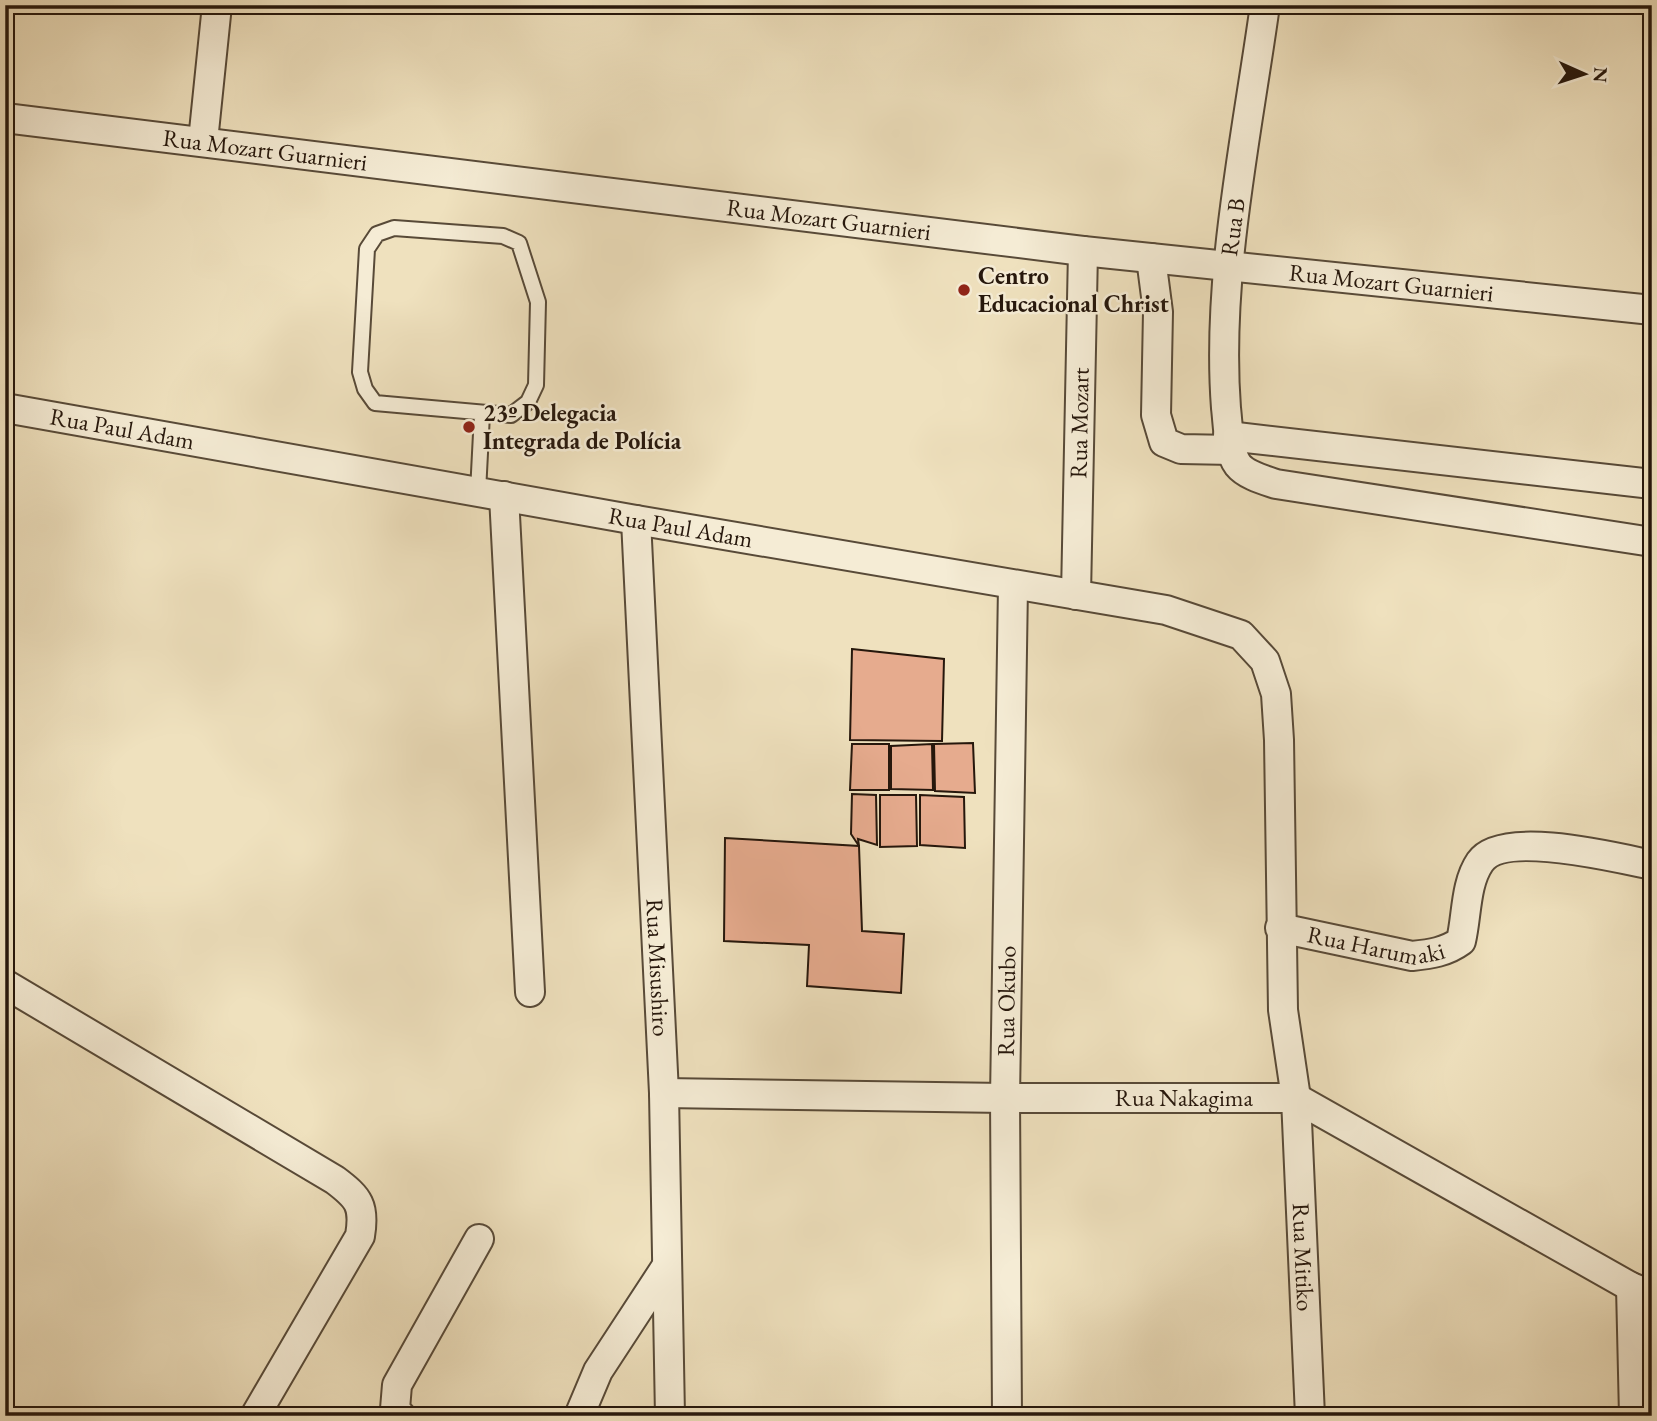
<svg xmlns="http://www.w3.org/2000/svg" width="1657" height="1421" font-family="'EB Garamond',serif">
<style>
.building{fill:#e6ab8e;stroke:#26170c;stroke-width:2}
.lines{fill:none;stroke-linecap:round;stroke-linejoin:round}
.service-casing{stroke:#584a38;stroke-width:18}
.minor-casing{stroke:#584a38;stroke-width:32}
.service{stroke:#f5ecd5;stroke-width:14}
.minor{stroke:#f5ecd5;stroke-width:28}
.poi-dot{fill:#8f2418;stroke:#f5ecd5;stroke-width:2.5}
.labels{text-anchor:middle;stroke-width:5;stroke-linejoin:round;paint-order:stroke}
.street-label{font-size:24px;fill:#26170c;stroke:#f5ecd5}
.poi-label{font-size:24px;font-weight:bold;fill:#26170c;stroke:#f5ecd5;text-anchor:start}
</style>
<rect width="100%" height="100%" fill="#efe1be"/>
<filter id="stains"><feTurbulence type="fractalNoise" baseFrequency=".00286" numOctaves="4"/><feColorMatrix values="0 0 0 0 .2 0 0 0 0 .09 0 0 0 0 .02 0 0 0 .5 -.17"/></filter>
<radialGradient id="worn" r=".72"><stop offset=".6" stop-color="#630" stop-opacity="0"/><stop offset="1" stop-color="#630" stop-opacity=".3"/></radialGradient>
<!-- building -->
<path class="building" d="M852,649L944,659L942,741L850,740Z
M973,743L975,793L935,791L934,744Z
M852,744H889V790H850Z
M932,744L933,790L891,789V746Z
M852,794L876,795L877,845L858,839L859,846L851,834Z
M880,795H916L917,846L880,847Z
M920,795L964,797L965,848L920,845Z
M725,838L859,846L862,931L904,934L901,993L807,986L809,945L724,941Z"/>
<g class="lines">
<defs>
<path id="service" d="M394,228L503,236L519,243L538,302L536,385L528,402L511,415L375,403L365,389L360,372L367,249L377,234Z
M478,492L482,414"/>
<g id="minor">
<path d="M1265,5C1247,135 1216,277 1226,408C1228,424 1228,452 1238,465C1246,475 1264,480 1276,484L1652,542"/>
<path id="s1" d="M5,118L1083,251L1652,310"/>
<path d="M203,141L217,5"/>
<path d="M1151,258L1158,312L1156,415L1164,442L1181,449L1233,450"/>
<path id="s2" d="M5,408L636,520L1166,610L1241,635L1265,661L1276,694L1279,740L1283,1010L1296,1098L1310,1416"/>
<path d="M1228,436L1652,484"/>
<path d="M504,496L530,992"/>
<path id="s3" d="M636,520L664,1093L670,1416"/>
<path id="s4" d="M1076,595L1083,251"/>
<path id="s5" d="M1280,928L1412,956C1431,954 1446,952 1461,941C1467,916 1465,884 1480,862C1502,829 1618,858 1652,865"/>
<path d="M5,984L335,1180C359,1198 365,1206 360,1236L255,1416"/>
<path id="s6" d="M664,1093L1005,1098H1296L1631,1287L1652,1295"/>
<path d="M1631,1287L1634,1416"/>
<path d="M401,1416L395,1409L397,1385L479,1239"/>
<path d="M579,1416L598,1371L666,1267"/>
<path id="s7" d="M1007,1416L1005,1098L1013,586"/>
</g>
</defs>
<!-- service casing -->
<use href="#service" class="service-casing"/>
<!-- minor casing -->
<use href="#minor" class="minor-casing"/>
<!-- service -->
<use href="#service" class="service"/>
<!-- minor -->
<use href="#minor" class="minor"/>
</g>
<!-- markers -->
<g class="poi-dot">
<circle cx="964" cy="290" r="7"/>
<circle cx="469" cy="427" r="7"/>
</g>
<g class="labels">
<!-- street labels -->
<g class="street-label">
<text dy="8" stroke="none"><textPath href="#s1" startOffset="262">Rua Mozart Guarnieri</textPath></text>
<text dy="8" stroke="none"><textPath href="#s1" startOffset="830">Rua Mozart Guarnieri</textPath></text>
<text transform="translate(1233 227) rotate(-82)" y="8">Rua B</text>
<text dy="8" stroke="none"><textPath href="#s1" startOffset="1396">Rua Mozart Guarnieri</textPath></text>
<text dy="8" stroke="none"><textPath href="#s4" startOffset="172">Rua Mozart</textPath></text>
<text dy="8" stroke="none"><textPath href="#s2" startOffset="119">Rua Paul Adam</textPath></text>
<text dy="8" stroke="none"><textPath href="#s2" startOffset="686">Rua Paul Adam</textPath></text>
<text dy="8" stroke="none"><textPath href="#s5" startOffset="98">Rua Harumaki</textPath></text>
<text dy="8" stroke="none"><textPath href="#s3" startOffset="448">Rua Misushiro</textPath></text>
<text dy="8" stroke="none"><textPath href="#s7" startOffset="415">Rua Okubo</textPath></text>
<text dy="8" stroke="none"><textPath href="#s6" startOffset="520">Rua Nakagima</textPath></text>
<text dy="8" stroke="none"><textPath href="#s2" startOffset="1892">Rua Mitiko</textPath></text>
</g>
<!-- poi labels -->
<g class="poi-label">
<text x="978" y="284">Centro<tspan x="978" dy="28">Educacional Christ</tspan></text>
<text x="483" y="421">23º Delegacia<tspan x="483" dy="28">Integrada de Polícia</tspan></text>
</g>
</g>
<!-- margin -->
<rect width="1657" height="1421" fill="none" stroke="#efe1be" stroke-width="28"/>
<rect x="7" y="7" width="1643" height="1407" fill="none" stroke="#26170c" stroke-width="3.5"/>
<rect x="14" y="14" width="1629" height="1393" fill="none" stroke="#26170c" stroke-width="2"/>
<!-- north arrow -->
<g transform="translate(1584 74) rotate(93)" stroke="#f5ecd5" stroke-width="5" paint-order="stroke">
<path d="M0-5L12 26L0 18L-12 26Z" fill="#26170c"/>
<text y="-10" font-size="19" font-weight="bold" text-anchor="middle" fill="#26170c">N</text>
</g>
<rect width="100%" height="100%" filter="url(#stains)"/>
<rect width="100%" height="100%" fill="url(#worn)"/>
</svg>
